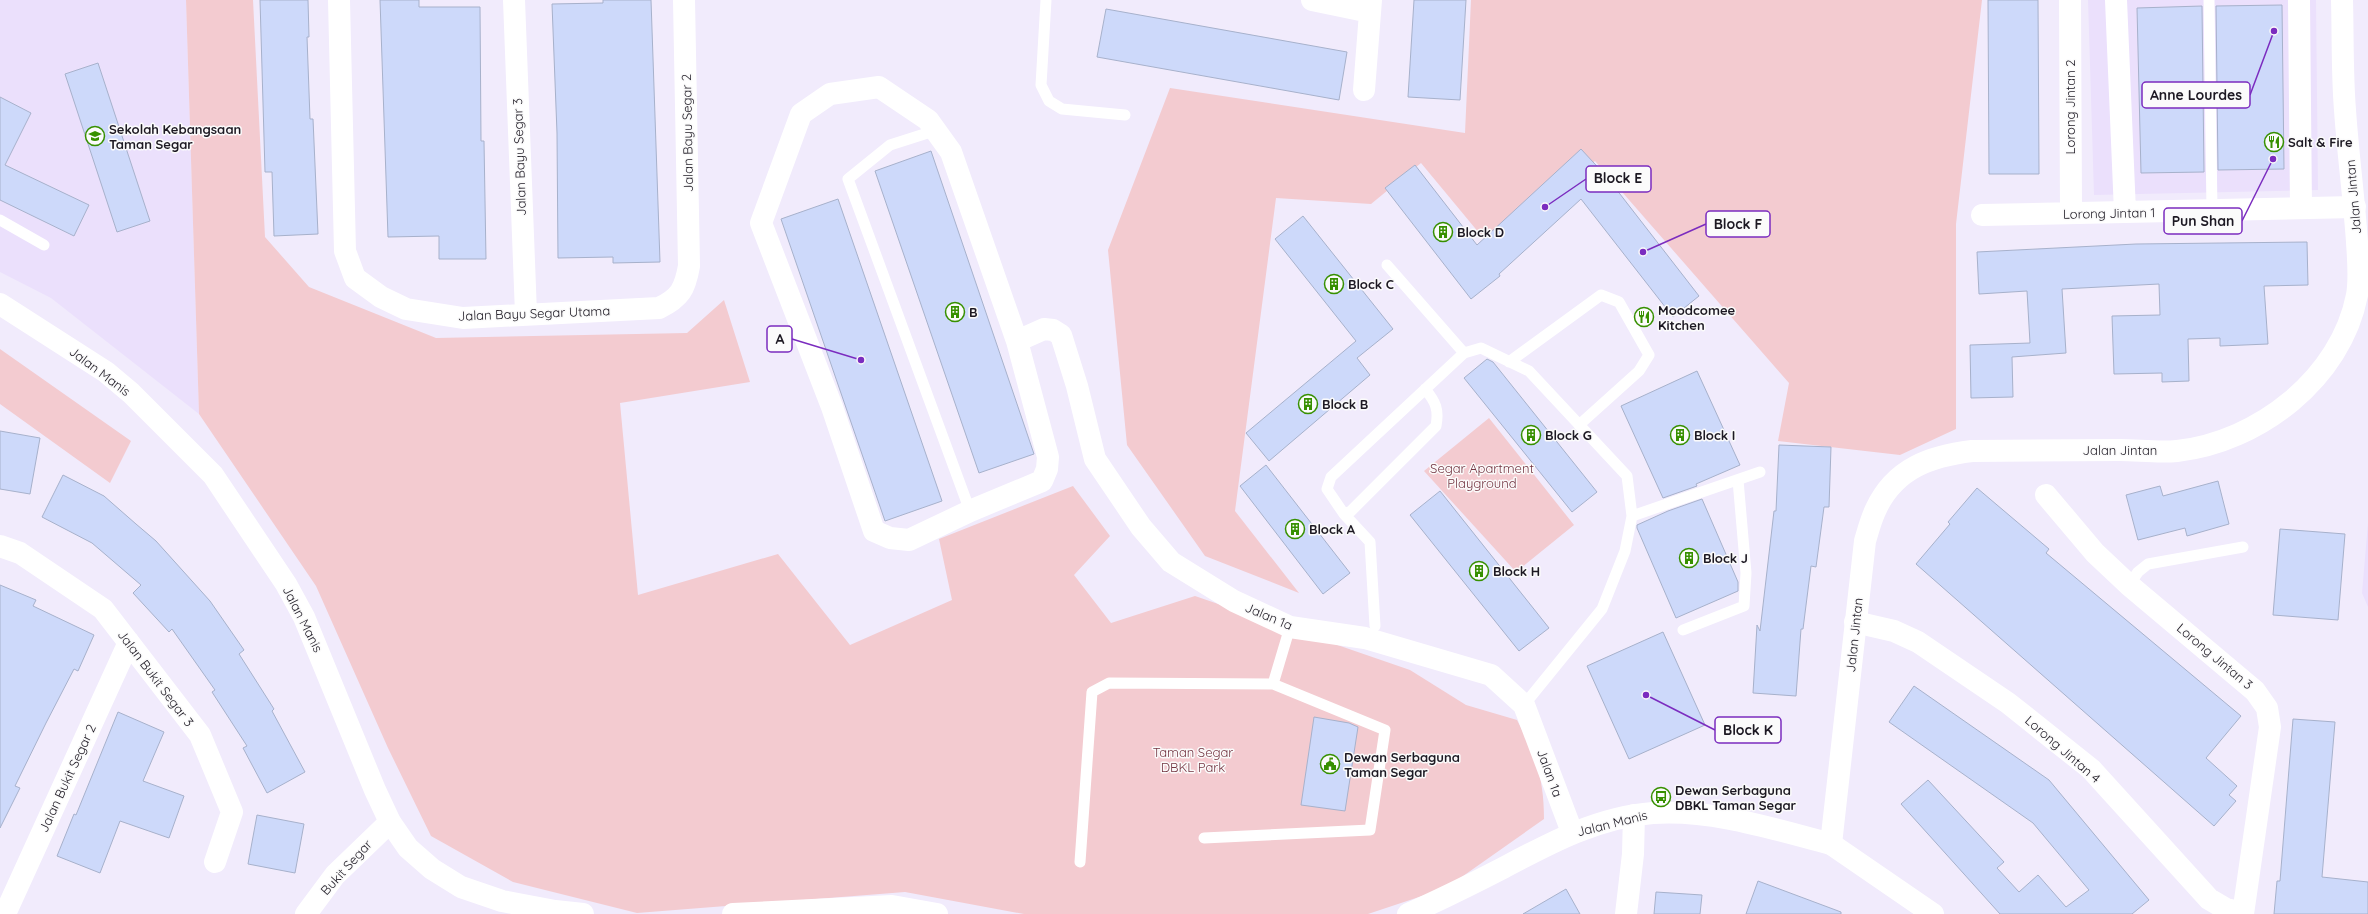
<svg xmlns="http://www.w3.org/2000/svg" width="2368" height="914" font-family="Quicksand,sans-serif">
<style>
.built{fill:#ebe0fc}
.green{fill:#f3cbd0}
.building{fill:#cdd9fa;stroke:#a7b1cb}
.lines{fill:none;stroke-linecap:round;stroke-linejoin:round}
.service{stroke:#fff;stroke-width:11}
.minor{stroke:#fff;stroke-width:22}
.tertiary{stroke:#fff;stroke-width:22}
.labels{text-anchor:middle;stroke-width:3;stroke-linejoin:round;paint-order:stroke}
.street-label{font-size:13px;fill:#1d1923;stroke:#fbfbfb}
.poi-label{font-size:13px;font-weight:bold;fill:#1d1923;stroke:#fbfbfb;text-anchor:start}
.park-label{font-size:13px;fill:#733441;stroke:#fbfbfb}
.leader{fill:none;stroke:#7b2cbf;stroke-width:1.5}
.callout-dot{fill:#7b2cbf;stroke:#fbfbfb;stroke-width:1.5}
.callout{fill:#fbfbfb;stroke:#7b2cbf;stroke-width:1.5}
.callout-label{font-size:14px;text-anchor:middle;font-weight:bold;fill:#1d1923}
</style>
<rect width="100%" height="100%" fill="#f1ebfc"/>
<!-- built -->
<path class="built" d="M0,0H186L199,414L51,298L0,272Z
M2088,0H2316L2318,190L2094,195Z
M2368,523V607L2362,593Z"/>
<!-- green -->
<path class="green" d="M186,0H253L265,237L309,287L436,338L687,333L724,300L750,382L620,403L638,595L778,554L850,645L952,600L939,539L1073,486L1110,536L1074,575L1111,623L1195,596L1410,670L1466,705L1517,720C1536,756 1544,779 1544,819L1446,888L1368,914H1024L905,892L637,913L513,882L431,836L388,748L316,586L199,414Z
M1471,0H1982L1956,224V429L1900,455L1778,441L1789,383L1595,161L1489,245L1421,163L1371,204L1276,198L1235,511L1299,593L1205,556L1127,445L1108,250L1170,88L1465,133Z
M0,349L131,441L110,483L0,404Z
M1489,418L1574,525L1516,572L1424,471Z"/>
<!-- building -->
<path class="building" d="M260,0H308L309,37H307L310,119H313L318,234L274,236L272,172H265Z
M380,0H419V7H480L481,141H484L486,259H439V236L388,237Z
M603,0H651L660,262L613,263V257L558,258L557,133L552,4L603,3Z
M1414,0H1466L1460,100L1408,97Z
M1988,0H2038L2039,174H1989Z
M2282,5L2284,169L2218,170L2216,6Z
M2202,6L2204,172L2141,173L2137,8Z
M1106,9L1347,52L1339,100L1097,57Z
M98,63L150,221L117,232L65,74Z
M0,97L31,113L5,165L89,205L74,236L0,200Z
M1581,149L1606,176L1699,296L1673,317L1581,199L1499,274L1500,276L1471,299L1385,188L1415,165L1477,245Z
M931,151L1034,454L979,473L875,171Z
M838,199L942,501L885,521L781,219Z
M1303,216L1393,329L1357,358L1370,375L1269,461L1246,433L1356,341L1275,239Z
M2307,242L2308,285L2264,286L2268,344L2220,346V338L2188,339L2189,381L2162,382V373L2114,374L2112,316L2160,315L2159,284L2062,289L2066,353L2012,357L2013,397L1971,398L1970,345L2030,343L2027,291L1979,294L1977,252L2136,244Z
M1487,359L1493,362L1597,492L1572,512L1464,378Z
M1697,371L1740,465L1696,484L1697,486L1663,498L1621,406Z
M0,431L40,438L30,494L0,489Z
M1779,445L1831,447L1829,507H1824L1816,567L1811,566L1803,629H1801L1796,696L1753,693L1757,625L1760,631L1774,511H1776Z
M1266,465L1350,573L1323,594L1240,486Z
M63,475L104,496L136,524L156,541L210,601L244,650L239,654L274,709L272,711L305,772L267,793L243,748L247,746L212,692L215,690L172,629L169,632L133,593L141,585L92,543L42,517Z
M2218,481L2229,524L2187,536L2185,528L2138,540L2126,495L2160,486L2163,496Z
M1977,488L2049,549L2046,553L2241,716L2206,758L2237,786L2229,795L2236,801L2214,826L1916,564L1950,524L1948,522Z
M1440,491L1549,628L1519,651L1410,515Z
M1702,499L1738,582V591L1676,618L1637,528V525L1668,511Z
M2280,529L2345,534L2338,620L2273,615Z
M0,585L36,600L33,606L94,635L78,671L74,669L46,723L15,786L20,788L0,828Z
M1663,632L1705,725L1629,759L1587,666Z
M1914,686L2049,780L2149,900L2132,914H2000L1901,804L1928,780L2004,862L1997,868L2019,892L2038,875L2066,907L2089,890L2033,823L1889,722Z
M118,712L164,732L143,781L184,796L169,838L120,821L100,873L57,856L74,814L76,815Z
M1314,717L1349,723L1358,727L1345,811L1301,805Z
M2293,719L2335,722L2322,877L2368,882V914H2274L2277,881H2280Z
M257,815L304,824L295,873L248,864Z
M1758,881L1841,912V914H1746Z
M1566,889L1580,914H1523Z
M1656,892L1702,895L1700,914H1654Z"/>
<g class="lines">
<!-- service -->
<path class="service" d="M1046,0L1041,85L1049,101L1062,109L1125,115
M2209,0L2212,211
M937,130L890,145L848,179L970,511
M0,220L44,245
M1387,265L1464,353
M1509,362L1601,295L1619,302L1649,355L1639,371L1579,425
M1425,389C1436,402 1439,410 1436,426L1351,511L1344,514L1327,489L1331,477L1464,353L1481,348L1529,371L1627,476L1632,516L1625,551L1602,609L1524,705
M1344,514L1370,542L1375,626
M1632,516L1760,472
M2129,585L2138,572L2148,564L2243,547
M1683,630L1744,606L1746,573L1738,480
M1204,838L1370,830L1385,730L1273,684L1290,627
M1080,862L1092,692L1109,683L1273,684"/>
<!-- minor -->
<path class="minor" d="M339,0L345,251L355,278L381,297L406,309L463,318L659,308C680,298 685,289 689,266L684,0
M514,0L526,314
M1312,0L1370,12
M2070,0L2071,213
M2116,0L2125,212
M2299,0L2301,208
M879,87L928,120L951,152L1017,341L1048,457L1047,469L1042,481L970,511L909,540L890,538L874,531L832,407L761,223L801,114L830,94Z
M1364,90L1371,0
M1982,215L2355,207
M1017,341L1044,329L1053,330L1061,335L1077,386L1095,459L1141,527L1171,562L1234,601L1290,627L1365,638L1491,675L1524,705L1572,832
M2046,495L2095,553L2129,585L2255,691L2267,708L2270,727L2243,914
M0,546L20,553L103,609L200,735L232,812L215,862
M1855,622L1894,631L1918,642L2008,703L2091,769L2209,899L2226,909L2243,913
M1831,844L1933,914
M5,914L129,642
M306,914L335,875L390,822
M1626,914L1633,854L1634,815"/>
<!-- tertiary -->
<path class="tertiary" d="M0,304L106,372L131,393L213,475L286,584L304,617L375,790L390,822L408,848L432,869L461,887L502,901L555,911L583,914
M733,914L892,906L937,914
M1408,914C1440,900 1472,884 1503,868C1550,843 1598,817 1653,813C1713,809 1773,829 1831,844L1865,541C1868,531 1871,519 1876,509C1895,468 1931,456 1972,451C2021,451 2070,450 2120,450C2138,450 2158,453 2177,451C2259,442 2341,378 2357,295C2360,278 2358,259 2357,242C2354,198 2348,154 2345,110C2342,73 2343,36 2342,0"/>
</g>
<!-- icons -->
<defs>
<symbol id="school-ring" viewBox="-11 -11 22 22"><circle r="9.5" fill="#fbfbfb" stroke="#379000" stroke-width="1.5"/><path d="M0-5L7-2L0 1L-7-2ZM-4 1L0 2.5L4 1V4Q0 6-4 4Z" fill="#379000"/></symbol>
<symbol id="restaurant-ring" viewBox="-11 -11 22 22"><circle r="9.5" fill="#fbfbfb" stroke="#379000" stroke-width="1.5"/><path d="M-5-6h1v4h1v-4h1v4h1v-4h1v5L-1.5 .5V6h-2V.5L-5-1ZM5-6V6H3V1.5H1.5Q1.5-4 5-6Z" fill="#379000"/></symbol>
<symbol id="building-ring" viewBox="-11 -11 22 22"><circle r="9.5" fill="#fbfbfb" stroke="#379000" stroke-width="1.5"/><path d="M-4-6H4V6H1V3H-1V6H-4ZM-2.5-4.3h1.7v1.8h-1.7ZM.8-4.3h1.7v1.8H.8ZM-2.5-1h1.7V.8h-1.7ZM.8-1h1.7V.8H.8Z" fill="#379000"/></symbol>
<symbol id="civic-ring" viewBox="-11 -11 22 22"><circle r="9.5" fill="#fbfbfb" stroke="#379000" stroke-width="1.5"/><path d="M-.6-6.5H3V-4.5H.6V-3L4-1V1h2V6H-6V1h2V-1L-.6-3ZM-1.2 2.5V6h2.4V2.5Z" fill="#379000"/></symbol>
<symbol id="bus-ring" viewBox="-11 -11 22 22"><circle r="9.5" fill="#fbfbfb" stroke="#379000" stroke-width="1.5"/><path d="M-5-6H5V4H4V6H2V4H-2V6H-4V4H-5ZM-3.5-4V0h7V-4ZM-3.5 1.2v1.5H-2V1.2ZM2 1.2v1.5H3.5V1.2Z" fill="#379000"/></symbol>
</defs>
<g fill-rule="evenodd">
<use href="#school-ring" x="84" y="125" width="22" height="22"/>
<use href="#restaurant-ring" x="2263" y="131" width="22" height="22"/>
<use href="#building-ring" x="1432" y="221" width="22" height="22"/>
<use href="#building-ring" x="1323" y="273" width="22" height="22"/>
<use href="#building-ring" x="944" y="301" width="22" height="22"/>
<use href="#restaurant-ring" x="1633" y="306" width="22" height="22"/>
<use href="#building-ring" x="1297" y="393" width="22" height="22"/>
<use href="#building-ring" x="1520" y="424" width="22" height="22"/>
<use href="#building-ring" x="1669" y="424" width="22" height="22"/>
<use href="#building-ring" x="1284" y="518" width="22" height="22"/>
<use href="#building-ring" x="1678" y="547" width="22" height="22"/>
<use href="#building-ring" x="1468" y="560" width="22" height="22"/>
<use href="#civic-ring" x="1319" y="753" width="22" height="22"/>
<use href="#bus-ring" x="1650" y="786" width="22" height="22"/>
</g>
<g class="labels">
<!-- street labels -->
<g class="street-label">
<text transform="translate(2070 107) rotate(-90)" y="5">Lorong Jintan 2</text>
<text transform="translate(687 133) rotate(-91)" y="5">Jalan Bayu Segar 2</text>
<text transform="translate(519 157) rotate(-92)" y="5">Jalan Bayu Segar 3</text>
<text transform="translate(2353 197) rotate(-95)" y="5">Jalan Jintan</text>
<text transform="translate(2109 213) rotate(-1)" y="5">Lorong Jintan 1</text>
<text transform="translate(534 313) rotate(-2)" y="5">Jalan Bayu Segar Utama</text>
<text transform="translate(100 371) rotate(37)" y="5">Jalan Manis</text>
<text x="2120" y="455">Jalan Jintan</text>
<text transform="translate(1269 616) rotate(23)" y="5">Jalan 1a</text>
<text transform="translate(303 619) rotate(63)" y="5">Jalan Manis</text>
<text transform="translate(1854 635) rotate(-84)" y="5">Jalan Jintan</text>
<text transform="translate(2215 656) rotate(40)" y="5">Lorong Jintan 3</text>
<text transform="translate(156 678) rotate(53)" y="5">Jalan Bukit Segar 3</text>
<text transform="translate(2063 749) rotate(41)" y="5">Lorong Jintan 4</text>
<text transform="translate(1550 773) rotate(70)" y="5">Jalan 1a</text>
<text transform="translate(67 778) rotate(-65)" y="5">Jalan Bukit Segar 2</text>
<text transform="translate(1612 823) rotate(-14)" y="5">Jalan Manis</text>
<text transform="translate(346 867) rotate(-48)" y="5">Bukit Segar</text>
</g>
<!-- poi labels -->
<g class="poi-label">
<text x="109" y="134">Sekolah Kebangsaan<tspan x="109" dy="15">Taman Segar</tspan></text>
<text x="2288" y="147">Salt &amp; Fire</text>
<text x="1457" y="237">Block D</text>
<text x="1348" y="289">Block C</text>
<text x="1658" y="315">Moodcomee<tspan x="1658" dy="15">Kitchen</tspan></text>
<text x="969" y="317">B</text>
<text x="1322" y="409">Block B</text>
<text x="1545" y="440">Block G</text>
<text x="1694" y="440">Block I</text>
<text x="1309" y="534">Block A</text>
<text x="1703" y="563">Block J</text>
<text x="1493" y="576">Block H</text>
<text x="1344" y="762">Dewan Serbaguna<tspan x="1344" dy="15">Taman Segar</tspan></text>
<text x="1675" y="795">Dewan Serbaguna<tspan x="1675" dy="15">DBKL Taman Segar</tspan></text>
</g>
<!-- park labels -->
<g class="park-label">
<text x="1482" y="473">Segar Apartment<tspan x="1482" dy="15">Playground</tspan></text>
<text x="1193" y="757">Taman Segar<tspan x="1193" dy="15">DBKL Park</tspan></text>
</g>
</g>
<!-- callouts -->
<path class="leader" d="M2274 31L2250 95M1545 207L1586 179M2273 159L2242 221M1643 252L1706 224M861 360L792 339M1646 695L1715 730"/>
<g class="callout-dot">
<circle cx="2274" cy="31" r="4"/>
<circle cx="1545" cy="207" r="4"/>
<circle cx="2273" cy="159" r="4"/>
<circle cx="1643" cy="252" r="4"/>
<circle cx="861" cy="360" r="4"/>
<circle cx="1646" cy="695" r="4"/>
</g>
<g class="callout">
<rect x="2142" y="82" width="108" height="26" rx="4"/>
<rect x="1586" y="166" width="65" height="26" rx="4"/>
<rect x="2164" y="208" width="78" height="26" rx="4"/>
<rect x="1706" y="211" width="64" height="26" rx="4"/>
<rect x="767" y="326" width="25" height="26" rx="4"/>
<rect x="1715" y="717" width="66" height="26" rx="4"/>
</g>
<g class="callout-label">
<text x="2196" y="100">Anne Lourdes</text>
<text x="1618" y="183">Block E</text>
<text x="2203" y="226">Pun Shan</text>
<text x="1738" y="229">Block F</text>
<text x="780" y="344">A</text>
<text x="1748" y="735">Block K</text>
</g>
</svg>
